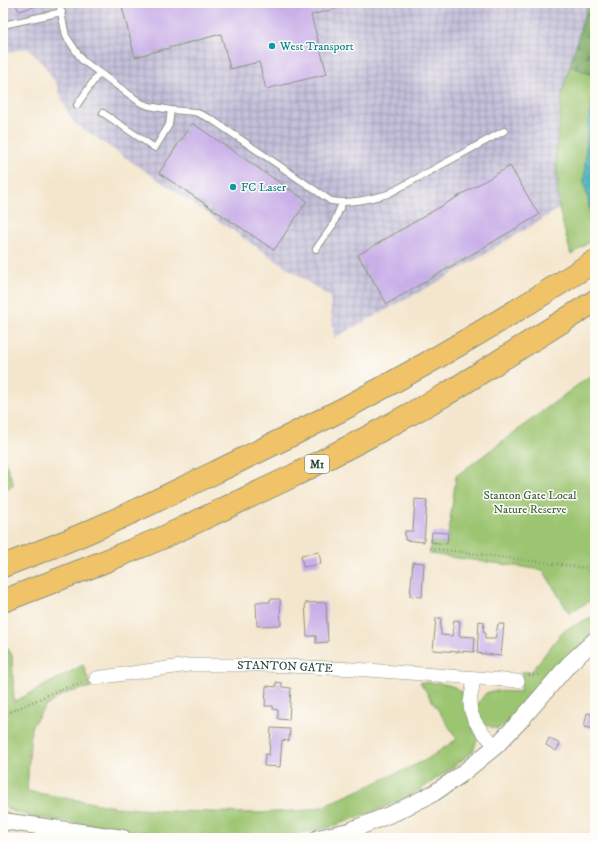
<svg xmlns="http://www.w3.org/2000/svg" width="598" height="841" font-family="'IM FELL DW Pica',serif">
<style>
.industrial{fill:url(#industrial-grid)}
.green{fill:#9cc571;stroke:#5e8152}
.forest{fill:url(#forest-firs);stroke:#4e744c}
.water{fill:url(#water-waves);stroke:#307678}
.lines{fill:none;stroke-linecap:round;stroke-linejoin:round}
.stream{stroke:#40afbc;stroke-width:4}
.building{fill:#c9afe8}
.service-casing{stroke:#8a9280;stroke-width:8}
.minor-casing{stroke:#8a9280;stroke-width:14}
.tertiary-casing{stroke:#8a9280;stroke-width:18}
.motorway-casing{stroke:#8a9280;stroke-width:24}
.path{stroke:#8a9280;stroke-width:2.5;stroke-dasharray:1 3;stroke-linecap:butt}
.service{stroke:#fff;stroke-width:6}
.minor{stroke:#fff;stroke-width:13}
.tertiary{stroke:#fff;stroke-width:16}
.motorway{stroke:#f0c369;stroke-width:22}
.culture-dot{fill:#0f9aa8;stroke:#fdfcf7;stroke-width:1.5}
.labels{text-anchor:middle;stroke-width:3;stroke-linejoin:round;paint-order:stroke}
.shield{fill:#fdfcf7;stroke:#62766e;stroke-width:1}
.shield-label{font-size:11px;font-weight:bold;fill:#1f3d34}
.culture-label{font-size:12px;fill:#0d838f;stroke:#fdfcf7;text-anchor:start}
.park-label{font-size:12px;fill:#3e5f43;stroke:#fdfcf7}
.street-label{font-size:12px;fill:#1f3d34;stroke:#fdfcf7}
</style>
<defs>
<pattern id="industrial-grid" width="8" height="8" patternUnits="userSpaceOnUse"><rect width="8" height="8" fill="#c5c0da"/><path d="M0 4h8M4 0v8" fill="none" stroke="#9f9db2"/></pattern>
<pattern id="forest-firs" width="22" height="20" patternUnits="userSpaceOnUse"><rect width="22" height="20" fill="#7daa63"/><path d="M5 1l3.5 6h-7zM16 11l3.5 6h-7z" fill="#668c52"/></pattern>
<pattern id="water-waves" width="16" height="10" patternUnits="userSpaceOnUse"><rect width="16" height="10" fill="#40afbc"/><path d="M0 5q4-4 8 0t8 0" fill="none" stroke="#35909a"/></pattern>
</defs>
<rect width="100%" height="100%" fill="#fdfcf7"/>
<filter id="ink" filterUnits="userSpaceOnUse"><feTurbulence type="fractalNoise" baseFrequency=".025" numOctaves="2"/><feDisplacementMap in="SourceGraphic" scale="8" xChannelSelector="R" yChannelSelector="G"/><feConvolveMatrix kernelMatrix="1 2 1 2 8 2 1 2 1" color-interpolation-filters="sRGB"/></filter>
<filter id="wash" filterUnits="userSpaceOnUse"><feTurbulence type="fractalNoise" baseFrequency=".012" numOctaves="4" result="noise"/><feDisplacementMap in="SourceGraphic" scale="16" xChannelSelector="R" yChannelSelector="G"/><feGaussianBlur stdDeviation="0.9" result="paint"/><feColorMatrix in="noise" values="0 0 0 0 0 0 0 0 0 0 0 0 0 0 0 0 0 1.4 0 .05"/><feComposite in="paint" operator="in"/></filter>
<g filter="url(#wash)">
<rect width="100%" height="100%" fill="#f4e6cd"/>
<!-- industrial -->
<path class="industrial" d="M3,3H588L562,93L556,157L559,209L447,277L334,338L330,297L73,122L65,107L57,85L45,67L28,48L3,53Z"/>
<!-- green -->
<path class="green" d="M570,66L595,76V89L588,121L584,182L595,230V238L571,255L559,209L556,157L562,93Z
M595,372V598L569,613L543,570L430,554L431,542L447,544L456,476Z
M3,456L14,485L3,490Z
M595,615V633L508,723L497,729L486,725L480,720L477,714L476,706L486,693L493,691L520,692L522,672H531L563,631Z
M3,646H6L12,655L14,702L83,665L91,687L70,692L60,696L45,707L31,727L27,791L115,807L166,811L258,813L308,810L324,806L426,760L457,739L420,682C435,683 450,682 462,692L474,730L478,738L473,751L452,768L421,789L401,800L368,814L330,827L297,834L263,838H193L165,835L34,817C23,814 12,813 3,805Z"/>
<!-- forest -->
<path class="forest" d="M588,3H595V76L570,66Z"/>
<!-- water -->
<path class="water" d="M595,89V230L584,182L588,121Z"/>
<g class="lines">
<!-- stream -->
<path class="stream" d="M3,477L5,482"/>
</g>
<g id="blocks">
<!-- building -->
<path class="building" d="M15,3H39L40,5L19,11Z
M121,3H355V4L311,15L327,74L266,89L259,62L230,69L221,34L135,57Z
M192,123L307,201L274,250L159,173Z
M510,166L539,215L387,304L358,255Z
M415,499L427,500L424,542L405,540V531H413Z
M432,532L448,533L447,544L431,542Z
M319,552L321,564L303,567L301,555Z
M413,562L424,563L422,597L410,596Z
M270,599H280L281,625L257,626L256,602H270Z
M326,602L328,642L316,643V636H307L305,603Z
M436,618H441L440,629H441V635L452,636L454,620L460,621L459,636L475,637L474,652L458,651V652L433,650Z
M479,621L484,622L483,632H485V639H495L498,624H504L501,656L477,653Z
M276,682L282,683V687L291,688L289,720L278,719V710L273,709V706H265L266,686L276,687Z
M587,713L595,715V729L584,727Z
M271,728L290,729L289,741L282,740L280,767L264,766L265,754L269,755Z
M549,738L560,744L556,751L546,745Z"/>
</g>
</g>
<g filter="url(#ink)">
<use href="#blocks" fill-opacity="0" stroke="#8a9280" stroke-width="1"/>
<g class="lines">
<defs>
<path id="service" d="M59,3L66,36L82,60L141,103L149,106L171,110L195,112L211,119L331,201C351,204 370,199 388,194L504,131
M3,25L62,12
M77,105L99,73
M103,113L155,148L169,125L171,110
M316,249L333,225L342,203"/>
<g id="minor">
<path id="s1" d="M96,678L189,665H265L354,669L518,681"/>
<path d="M474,678C473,686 471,695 470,703C470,721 484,734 496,746"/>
</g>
<path id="tertiary" d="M3,821L123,838
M318,838L349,831L396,812L434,793L459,776L496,746L520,721L569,664L595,640"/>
<path id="motorway" d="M3,566C33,554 64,543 93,530C134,512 174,492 214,473C259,451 303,430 347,407C432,362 515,313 595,261
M3,601L101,563L162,538L295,475L370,436L445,395L595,301"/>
</defs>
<!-- service casing -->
<use href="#service" class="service-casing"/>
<!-- minor casing -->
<use href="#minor" class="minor-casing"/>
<!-- tertiary casing -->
<use href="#tertiary" class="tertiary-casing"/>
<!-- motorway casing -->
<use href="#motorway" class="motorway-casing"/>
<!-- path -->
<path class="path" d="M430,548L586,568L595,579
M529,675H540
M3,715L59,690L84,682"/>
<!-- service -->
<use href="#service" class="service"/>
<!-- minor -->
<use href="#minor" class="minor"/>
<!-- tertiary -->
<use href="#tertiary" class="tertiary"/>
<!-- motorway -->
<use href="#motorway" class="motorway"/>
</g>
</g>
<!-- markers -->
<g class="culture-dot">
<circle cx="272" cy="46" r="4"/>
<circle cx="233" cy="187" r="4"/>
</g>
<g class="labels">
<!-- shield labels -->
<rect class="shield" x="305" y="455" width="24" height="18" rx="3"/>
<g class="shield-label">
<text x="317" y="468">M1</text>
</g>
<!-- culture labels -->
<g class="culture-label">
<text x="280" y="50">West Transport</text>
<text x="241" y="191">FC Laser</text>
</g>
<!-- park labels -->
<g class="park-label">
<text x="530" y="499">Stanton Gate Local<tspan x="530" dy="14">Nature Reserve</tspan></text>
</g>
<!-- street labels -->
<g class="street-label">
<text dy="4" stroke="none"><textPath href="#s1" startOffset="190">STANTON GATE</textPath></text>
</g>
</g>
<!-- margin -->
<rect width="598" height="841" fill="none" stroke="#fdfcf7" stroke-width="16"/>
</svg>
